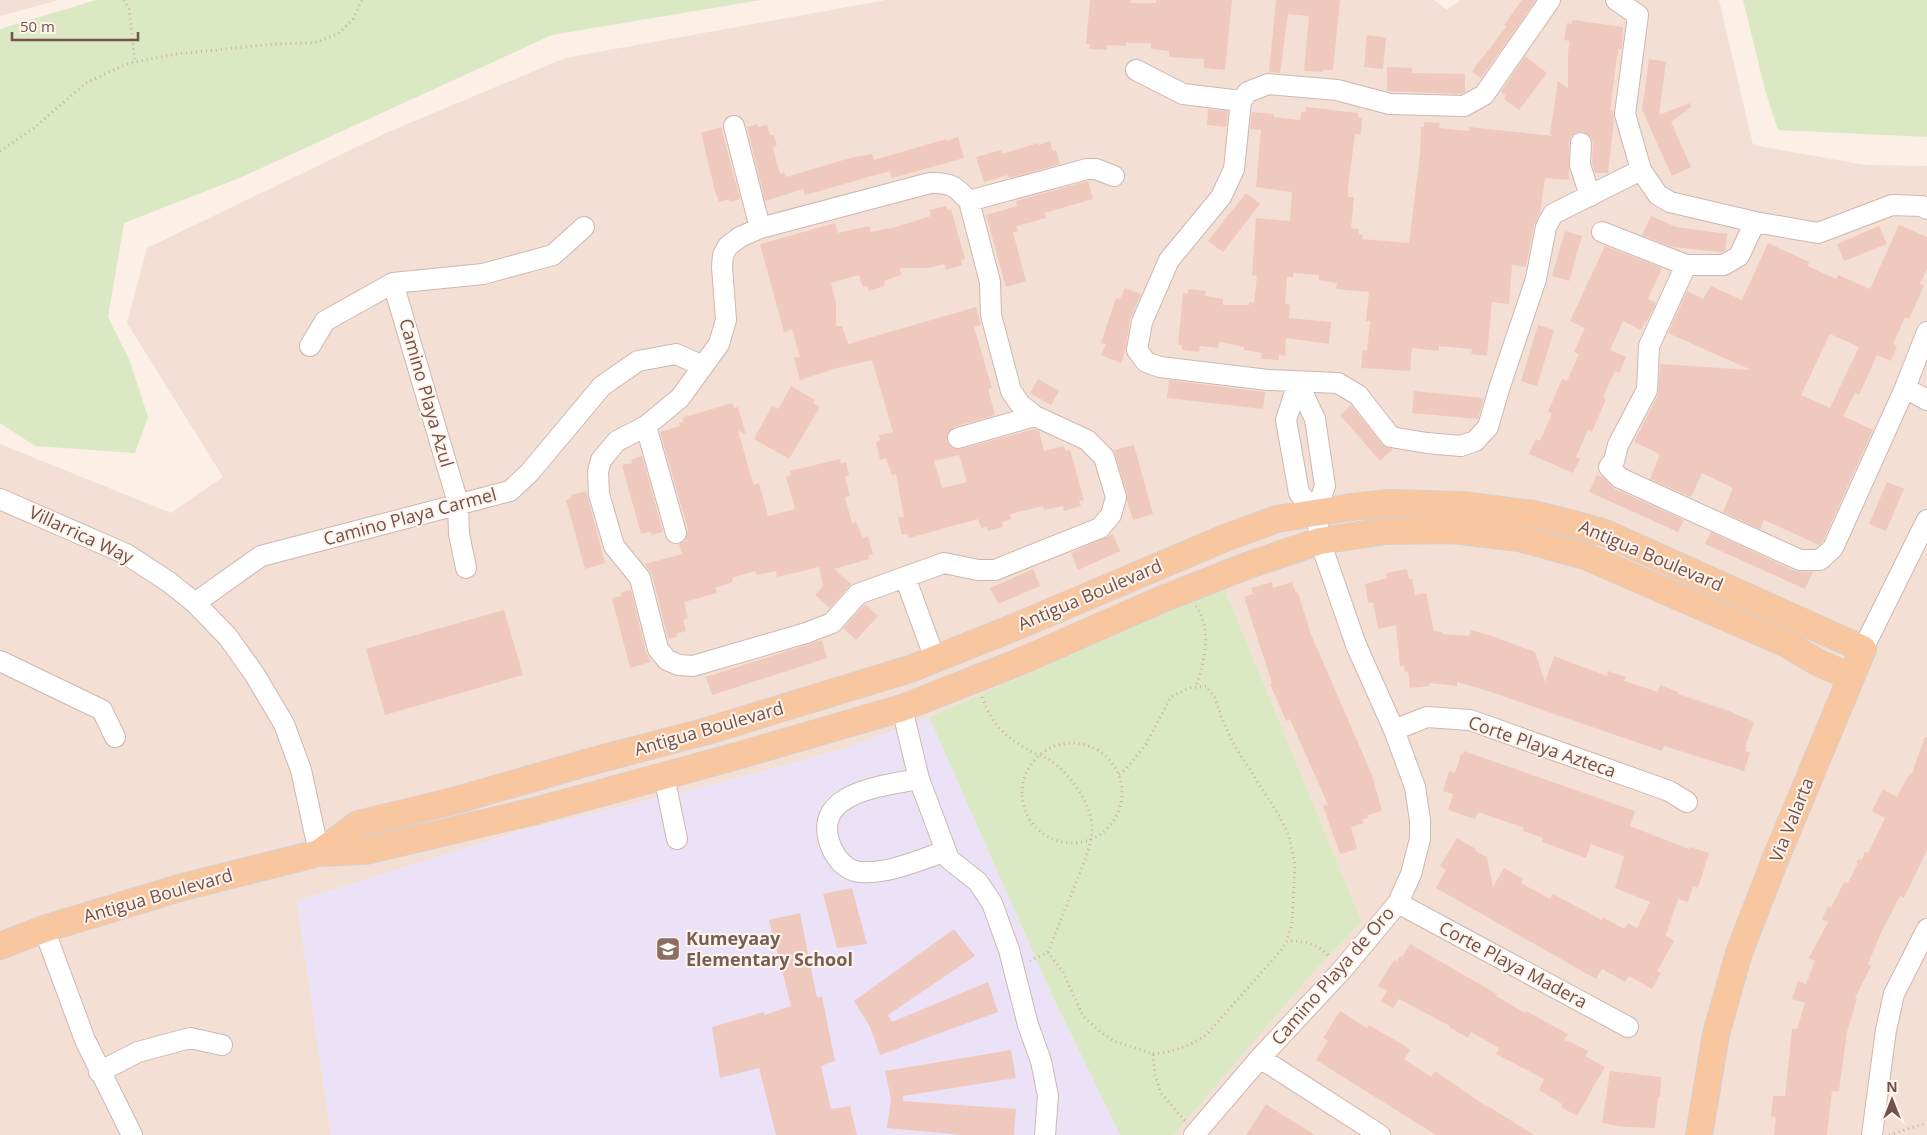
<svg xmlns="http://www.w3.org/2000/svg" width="1927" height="1135" font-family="'Open Sans',sans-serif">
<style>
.residential{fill:#f3dfd4}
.education{fill:#ece2f8}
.green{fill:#dae9c4}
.building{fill:#f0c9be;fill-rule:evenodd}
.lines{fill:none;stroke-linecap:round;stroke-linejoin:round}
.minor-casing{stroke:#cfb7af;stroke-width:22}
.major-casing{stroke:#d8cfcd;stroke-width:28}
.path{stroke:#d5aca1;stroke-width:3;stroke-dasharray:1 4;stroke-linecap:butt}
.minor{stroke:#fff;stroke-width:20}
.major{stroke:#f8c7a0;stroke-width:26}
.labels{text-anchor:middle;stroke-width:4;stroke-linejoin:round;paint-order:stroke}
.street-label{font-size:18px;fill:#74524b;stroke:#fef4ec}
.education-label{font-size:18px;font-weight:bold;fill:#785e54;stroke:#fef4ec;text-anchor:start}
</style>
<rect width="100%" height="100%" fill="#fcefe6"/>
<!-- residential -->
<path class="residential" d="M0,0H59L0,16Z
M886,0H1434L1447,10L1460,0H1719L1753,145L1865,165L1927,166V1135H1174L1317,968L1362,922L1224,587L929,717L847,748L719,783L520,831L297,901L331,1135H0V444L171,513L223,477L127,323L147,248L386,133L565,58Z"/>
<!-- education -->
<path class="education" d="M929,717L1053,997L1120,1135H331L297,901L520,831L719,783L847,748Z"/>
<!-- green -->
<path class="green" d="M96,0H761L552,35L242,177L124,223L108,317L129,359L148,417L135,453L35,446L0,423V29Z
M1743,0H1927V137L1778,130L1765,90Z
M1224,587L1362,922L1317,968L1174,1135H1120L1053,997L929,717Z"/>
<!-- building -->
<path class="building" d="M1090,0H1131V3H1156V0H1232L1225,70L1204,68V59L1169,57V51L1151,49V43H1126V46L1107,45V50L1089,49L1090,44H1086Z
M1276,0H1340L1333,70H1323V72L1304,71L1309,16L1288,14L1280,73L1269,72Z
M1522,0H1536L1481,78L1472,71L1506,27L1504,25Z
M1572,20L1623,27L1622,49H1619L1617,57L1610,110L1613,111L1614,120L1608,173H1595L1592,163L1593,144L1591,137L1582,131L1575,133L1571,137L1569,142V180L1545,178L1540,213L1534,225L1526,267L1512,265L1509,304L1492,302L1487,356L1471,354L1472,349L1439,346V351L1412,348L1410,371L1361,368L1363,350L1367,351L1370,321H1366L1369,292L1336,289L1337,283L1319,280V275L1293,273V277H1287L1285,304L1290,305L1289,318L1331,322L1329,344L1286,338L1285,356L1279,355V360L1261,359L1262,353L1244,350V347L1220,342L1218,348L1200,346L1199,352L1182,350V345H1178L1183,293L1188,294V289L1206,291L1205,296L1223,299V305H1249V302L1254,303L1257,276L1252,275L1256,218L1290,221L1292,192L1256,187L1261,130L1250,129L1252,112L1274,114V117L1300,120L1301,112H1306V107L1358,113V117L1362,118L1361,135L1355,134L1348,188V197H1354L1351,228L1359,229V234L1363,235L1362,239L1409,243L1420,155L1421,127H1424V122L1440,123L1439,128L1469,131V127L1553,136L1550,134L1558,81L1568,88V52L1570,41L1564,40L1567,23L1572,24Z
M1367,35L1386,38L1383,69L1364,67Z
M1525,56L1547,73L1519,110L1504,99L1506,96L1501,92Z
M1649,59L1666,62L1659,115L1690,103L1692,106L1671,122L1691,167L1672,176L1642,110Z
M1387,67L1412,68V73L1465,74V92L1461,94L1387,91Z
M1208,109L1228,111L1226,127L1207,125Z
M758,124V127L767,125L770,135H774L777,145L773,147L775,156L780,174L784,172L786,177L850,158L872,154L874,160L946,139L947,141L958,137L964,158L892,178L890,171L805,195L803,189L765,201L747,127Z
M721,127L740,199L730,202L729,199L719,202L715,191L701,133Z
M1050,141L1053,151L1056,150L1060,164L1009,178L1008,175L984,182L976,157L1001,150L1002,154L1038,143L1039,145Z
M1088,181L1093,199L1044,213L1046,218L1016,226L1018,231L1013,232L1026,281L1006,287L986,215L1017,206L1016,201Z
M1246,193L1260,204L1223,252L1208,241Z
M946,206L947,210L951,209L965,259L961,260L962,265L946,270L944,264L929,268H900L901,275L884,281L885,286L869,291L867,286L863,287L859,275L831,283L836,302V326H842L848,344L976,307L981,325L974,327L992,388L988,389L995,415L954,427L947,435V442L950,447L961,449L1034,429L1039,431L1044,451L1064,446L1066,451L1070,450L1084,500L1079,501L1081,506L1064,511L1063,506L1044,510L1043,506L1010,514L1011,519L1002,522L1003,527L988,531L987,527L981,528L978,519L909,538L908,534L902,535L898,518L904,517L896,474L892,475L886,458L880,460L876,442L880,440L879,435L893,432L872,360L837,368L800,380L794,358L800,357L792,329L784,332L760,244L835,223L838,233L869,226L871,232L889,228V229L931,216L929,210ZM959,455L967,482L942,488L934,461Z
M1651,216L1676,227L1727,234L1725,251L1722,252L1672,247L1642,235Z
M1899,225L1927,237V269L1920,284L1924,286L1909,319L1905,317L1893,344L1897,346L1891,361L1877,355L1859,395L1855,393L1843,416L1873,430L1823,541L1819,545L1764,520L1760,529L1723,512L1733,488L1702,473L1691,497L1650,479L1660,454L1634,442L1658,395L1660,364L1751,370L1668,333L1687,291L1703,299L1711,286L1742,300L1768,243L1809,262L1808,266L1836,279L1838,275L1870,289ZM1830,334L1859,347L1830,408L1801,395Z
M1879,226L1887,244L1844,261L1837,244Z
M1565,231L1582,236L1569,281L1552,276Z
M1605,246L1662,268L1648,299L1656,303L1646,323L1645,322L1641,330L1623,321L1610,350L1626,357L1619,373L1615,371L1603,397L1606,399L1592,432L1588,430L1576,457L1580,459L1573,473L1529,454L1536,439L1540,441L1552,413L1548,412L1562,379L1567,381L1579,354L1574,352L1585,328L1570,321Z
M1125,288L1141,294L1130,320L1125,351L1121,363L1101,355L1106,344L1101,343L1116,298L1120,299Z
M1538,325L1554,330L1537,386L1521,381Z
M1038,379L1059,391L1051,405L1030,393Z
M1169,380L1265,392L1263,409L1167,398Z
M791,386L815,400L813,403L820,407L789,459L754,439L772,406L778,409Z
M1414,391L1484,398L1478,419L1412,413Z
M732,403L734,408L738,407L746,435L738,430L751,477L754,485L759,483L768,516L795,509L786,477L791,475L790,471L840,459L841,464L846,462L849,475L845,477L850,496L845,497L852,523L856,522L863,538L868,536L873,554L868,556L869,559L834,569L851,584L830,608L815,595L823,586L819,567L777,577L776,571L757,575L755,571L732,578L733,582L715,588L717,593L684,602L688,618L683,620L686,631L676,634L677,637L668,639L652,575L645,564L682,554L679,544L685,541L688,530L660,432L680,426L679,423L684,422L682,418Z
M1351,405L1382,444L1393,449L1380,461L1340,415Z
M1134,445L1153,514L1133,520L1127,500V494L1114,450Z
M642,456L663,532L651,535V532L641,534L622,465L632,463L631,460Z
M1597,475L1603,477L1615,489L1684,520L1678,532L1589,492Z
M1887,482L1904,489L1886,531L1869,524Z
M586,491L605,563L585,569L566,500L572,498L571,495Z
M1711,532L1795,571L1813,572L1805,589L1705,544Z
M1113,534L1120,551L1078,570L1071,553Z
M1033,569L1040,586L998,604L990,588Z
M1407,569L1409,579H1412L1415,595L1426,593L1434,631L1442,632L1443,634L1469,636L1471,630L1492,636L1535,652L1545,682L1554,656L1607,676L1608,671L1626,677L1624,681L1658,692L1660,685L1678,692V694L1729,711L1754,722L1745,747H1747L1745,751L1750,753L1744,771L1664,746L1662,751L1488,691L1457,682V686L1429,683V686L1410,688L1408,671L1405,672L1404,666H1400L1396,625L1378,629L1373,602L1368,603L1365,584L1387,578L1386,573Z
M1272,582L1273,588L1292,582L1296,593L1298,592L1310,632L1372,775L1382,811L1367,815L1368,818L1362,820L1364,823L1351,827L1357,849L1340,854L1323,806L1328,805L1290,719L1286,721L1270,684L1272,683L1244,597L1253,594L1251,588Z
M631,590L646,652L651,662L630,668L612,598L621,596L620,593Z
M865,604L878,616L856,640L843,628Z
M504,610L523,675L385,715L366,649Z
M822,640L827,658L712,695L706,677Z
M1925,737H1927V850L1904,898L1900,896L1881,933L1868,964L1871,966L1855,998L1857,999L1847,1032L1839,1091H1832L1827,1135H1774L1776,1117L1771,1116L1773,1096H1785L1792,1029H1797L1805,1003L1792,999L1798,981L1806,984L1815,961L1809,958L1828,922L1822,919L1828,906L1831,908L1844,882L1848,883L1857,865V860L1862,859L1865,852L1868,853L1885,818L1872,811L1883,789L1897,797L1907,778L1912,773Z
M1464,751L1635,811L1630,826L1689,849L1690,847L1709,853L1698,888L1693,886L1688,902L1678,899L1668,928L1669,929L1665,935L1674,941L1657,971L1661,973L1652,989L1629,976L1625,982L1602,969L1596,979L1436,888L1446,870L1440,866L1457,838L1476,849L1475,851L1487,857L1493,887L1504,868L1523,879L1521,883L1550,899L1553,894L1602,920L1603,917L1624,929L1628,923L1637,928L1650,902L1615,888L1624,856L1591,844L1586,858L1542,842L1543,838L1523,831L1524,828L1478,812L1475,819L1448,810L1453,794L1443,791L1449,771L1455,773L1461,754L1463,755Z
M852,888L867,944L837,948L823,894Z
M800,913L817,998L822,996L835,1061L821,1066L831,1109L850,1106L857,1135H776L759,1068L720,1078L712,1027L764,1012V1015L791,1006L769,920Z
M954,929L975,956L888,1015L892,1022L988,982L998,1012L880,1055L870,1027L854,1001Z
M1410,944L1497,994L1496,996L1525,1013L1526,1011L1568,1034L1564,1040L1573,1043L1588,1051L1585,1056L1605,1067L1577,1116L1561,1107L1562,1104L1539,1090L1544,1079L1496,1054L1499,1048L1471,1032L1468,1038L1449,1027L1450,1026L1399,999L1393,1008L1381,1001L1387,991L1378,986L1394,960L1397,962L1400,956L1402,957Z
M1340,1011L1367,1028L1369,1025L1405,1046L1410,1050L1404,1059L1431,1077L1435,1071L1487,1107L1488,1106L1534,1135H1436L1316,1060L1328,1041L1323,1038Z
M1011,1050L1016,1078L903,1096V1101L1016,1109L1014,1135H962L887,1128L891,1099L885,1071Z
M1610,1071L1661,1077L1660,1097H1658L1655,1128L1625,1127L1602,1123Z
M1266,1104L1281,1114L1315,1135H1246Z"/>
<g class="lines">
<defs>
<path id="minor" d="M1616,0L1638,15L1625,114L1641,170L1658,195L1670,202L1755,222L1818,233L1892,205L1921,206L1927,209
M1136,70L1183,94L1241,101L1248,92L1268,84L1337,90L1390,104L1464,106L1484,95L1550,0
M1241,101L1234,169L1221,197L1169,260L1142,322L1137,350L1146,362L1160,367L1268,380L1338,383L1358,395L1391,437L1427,443L1461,446L1475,441L1488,427L1499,389L1536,279L1546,227L1553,214L1641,170
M734,126L760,228
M1581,143L1580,165L1590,196
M969,201L990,282L991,315L1011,391L1020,404L1035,416L1087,440L1104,457L1116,497L1111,515L1100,528L995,570H978L944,563L858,594L832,623L806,633L693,666L679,665L667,660L658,649L640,578L614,546L599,494L598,472L601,460L617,441L646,426L680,398L719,344L726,320L722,267L723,255L728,246L740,237L760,228L930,183C951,182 956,187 969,201L1087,169H1096L1114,176
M1602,232L1686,265H1724L1739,256L1755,222
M1686,265L1649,346L1647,390L1618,445L1614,461L1609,467L1620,478L1800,560H1820L1833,548L1905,388L1927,332
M393,283L458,503L459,534L466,568
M310,346L325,321L393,283L483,274L553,255L584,227
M1298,383L1286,420L1299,493L1316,512
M1905,388L1927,400
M646,426L676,533
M958,438L1035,416
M0,499L126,554L169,582L195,603L228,637L255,675L284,724L301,770L319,853
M905,577L935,659
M195,603L261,556L510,491L530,472L602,386L638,361L676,354L703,366
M1863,649L1927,520
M0,661L102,710L115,737
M902,708L919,779L949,859L978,882L992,903L1009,950L1028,1025L1041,1061L1048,1096L1045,1135
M1394,730L1427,717L1470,720L1669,791L1687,802
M664,776L677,839
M919,779C883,786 807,792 832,849C837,860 847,871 860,872C889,874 919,860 946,851
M1398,903L1628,1027
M44,929L85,1040L132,1135
M1260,1058L1380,1135
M99,1072L138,1052L190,1038L222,1045
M1194,1135L1260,1058L1342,970L1398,903L1411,874L1420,839V820L1415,787L1394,730L1356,645L1320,541L1316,512L1325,486L1315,419L1298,383
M1872,1135L1886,1030L1894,994L1927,929"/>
<path id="major" d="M319,853L358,824L457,800L589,762L707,731L910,669L1020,625L1225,538L1277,519L1352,507L1388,503L1462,505L1534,514L1570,523L1605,533L1863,649L1775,860L1739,953L1716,1034L1699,1135
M0,946L44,929L183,887L319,853L365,851L535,811L737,756L902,708L1024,660L1160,600L1249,565L1320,541L1385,531L1452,530L1519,538L1585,556L1787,644L1817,662L1851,677"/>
</defs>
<!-- minor casing -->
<use href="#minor" class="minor-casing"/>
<!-- major casing -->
<use href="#major" class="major-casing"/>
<!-- path -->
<path class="path" d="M124,0L129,8L135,62
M0,151L34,128L86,83L122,66L135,62L177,54L274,44L313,43L338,34L353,19L362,0
M1196,606C1213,632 1204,660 1196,687
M982,697C993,727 1006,738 1034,753C1040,756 1046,757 1051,761C1069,772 1092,805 1092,827C1092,846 1082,867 1075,885C1066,907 1057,929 1048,952L1030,961
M1022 793a50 50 0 1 1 100 0a50 50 0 1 1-100 0Z
M1119,774L1127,768L1146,744L1171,697L1189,688L1206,686L1215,698L1221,716L1233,743L1280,817L1289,836L1295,864L1292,924L1287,941
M1048,952L1063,972L1083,1016L1097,1029L1114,1041L1153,1054L1155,1075L1161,1093L1185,1121
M1153,1054C1175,1051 1189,1047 1207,1034L1282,949L1287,941C1305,941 1317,943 1330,957
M1889,1135L1927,1123"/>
<!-- minor -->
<use href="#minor" class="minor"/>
<!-- major -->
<use href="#major" class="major"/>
</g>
<!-- icons -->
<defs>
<symbol id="school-square" viewBox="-11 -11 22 22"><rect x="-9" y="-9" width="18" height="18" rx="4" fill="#8d6e63" stroke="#fef4ec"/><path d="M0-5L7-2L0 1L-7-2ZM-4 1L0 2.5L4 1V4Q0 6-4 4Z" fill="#fff"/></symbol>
</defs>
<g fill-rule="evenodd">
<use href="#school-square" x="654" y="935" width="28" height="28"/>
</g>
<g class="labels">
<!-- street labels -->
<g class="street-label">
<text transform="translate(426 393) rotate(74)" y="6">Camino Playa Azul</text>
<text transform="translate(410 517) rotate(-15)" y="6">Camino Playa Carmel</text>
<text transform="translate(81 535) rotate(25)" y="6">Villarrica Way</text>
<text transform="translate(1651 556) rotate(23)" y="6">Antigua Boulevard</text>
<text transform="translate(1090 595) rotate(-23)" y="6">Antigua Boulevard</text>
<text transform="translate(709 729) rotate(-16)" y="6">Antigua Boulevard</text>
<text transform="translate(1542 747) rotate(19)" y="6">Corte Playa Azteca</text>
<text transform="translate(1792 820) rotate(-68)" y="6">Via Valarta</text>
<text transform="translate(158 896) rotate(-16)" y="6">Antigua Boulevard</text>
<text transform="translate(1513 965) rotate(28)" y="6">Corte Playa Madera</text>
<text transform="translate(1333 976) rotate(-49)" y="6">Camino Playa de Oro</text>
</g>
<!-- education labels -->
<g class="education-label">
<text x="686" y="945">Kumeyaay<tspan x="686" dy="21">Elementary School</tspan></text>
</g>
</g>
<!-- north arrow -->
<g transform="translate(1892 1100)" stroke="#fef4ec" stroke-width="4" paint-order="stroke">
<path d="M0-4L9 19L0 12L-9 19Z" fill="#74524b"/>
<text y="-8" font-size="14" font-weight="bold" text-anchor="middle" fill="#74524b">N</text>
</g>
<!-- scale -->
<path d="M12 32v8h126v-8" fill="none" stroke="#74524b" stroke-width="2.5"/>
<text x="20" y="32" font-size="15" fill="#74524b" stroke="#fef4ec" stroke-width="4" paint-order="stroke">50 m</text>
</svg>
